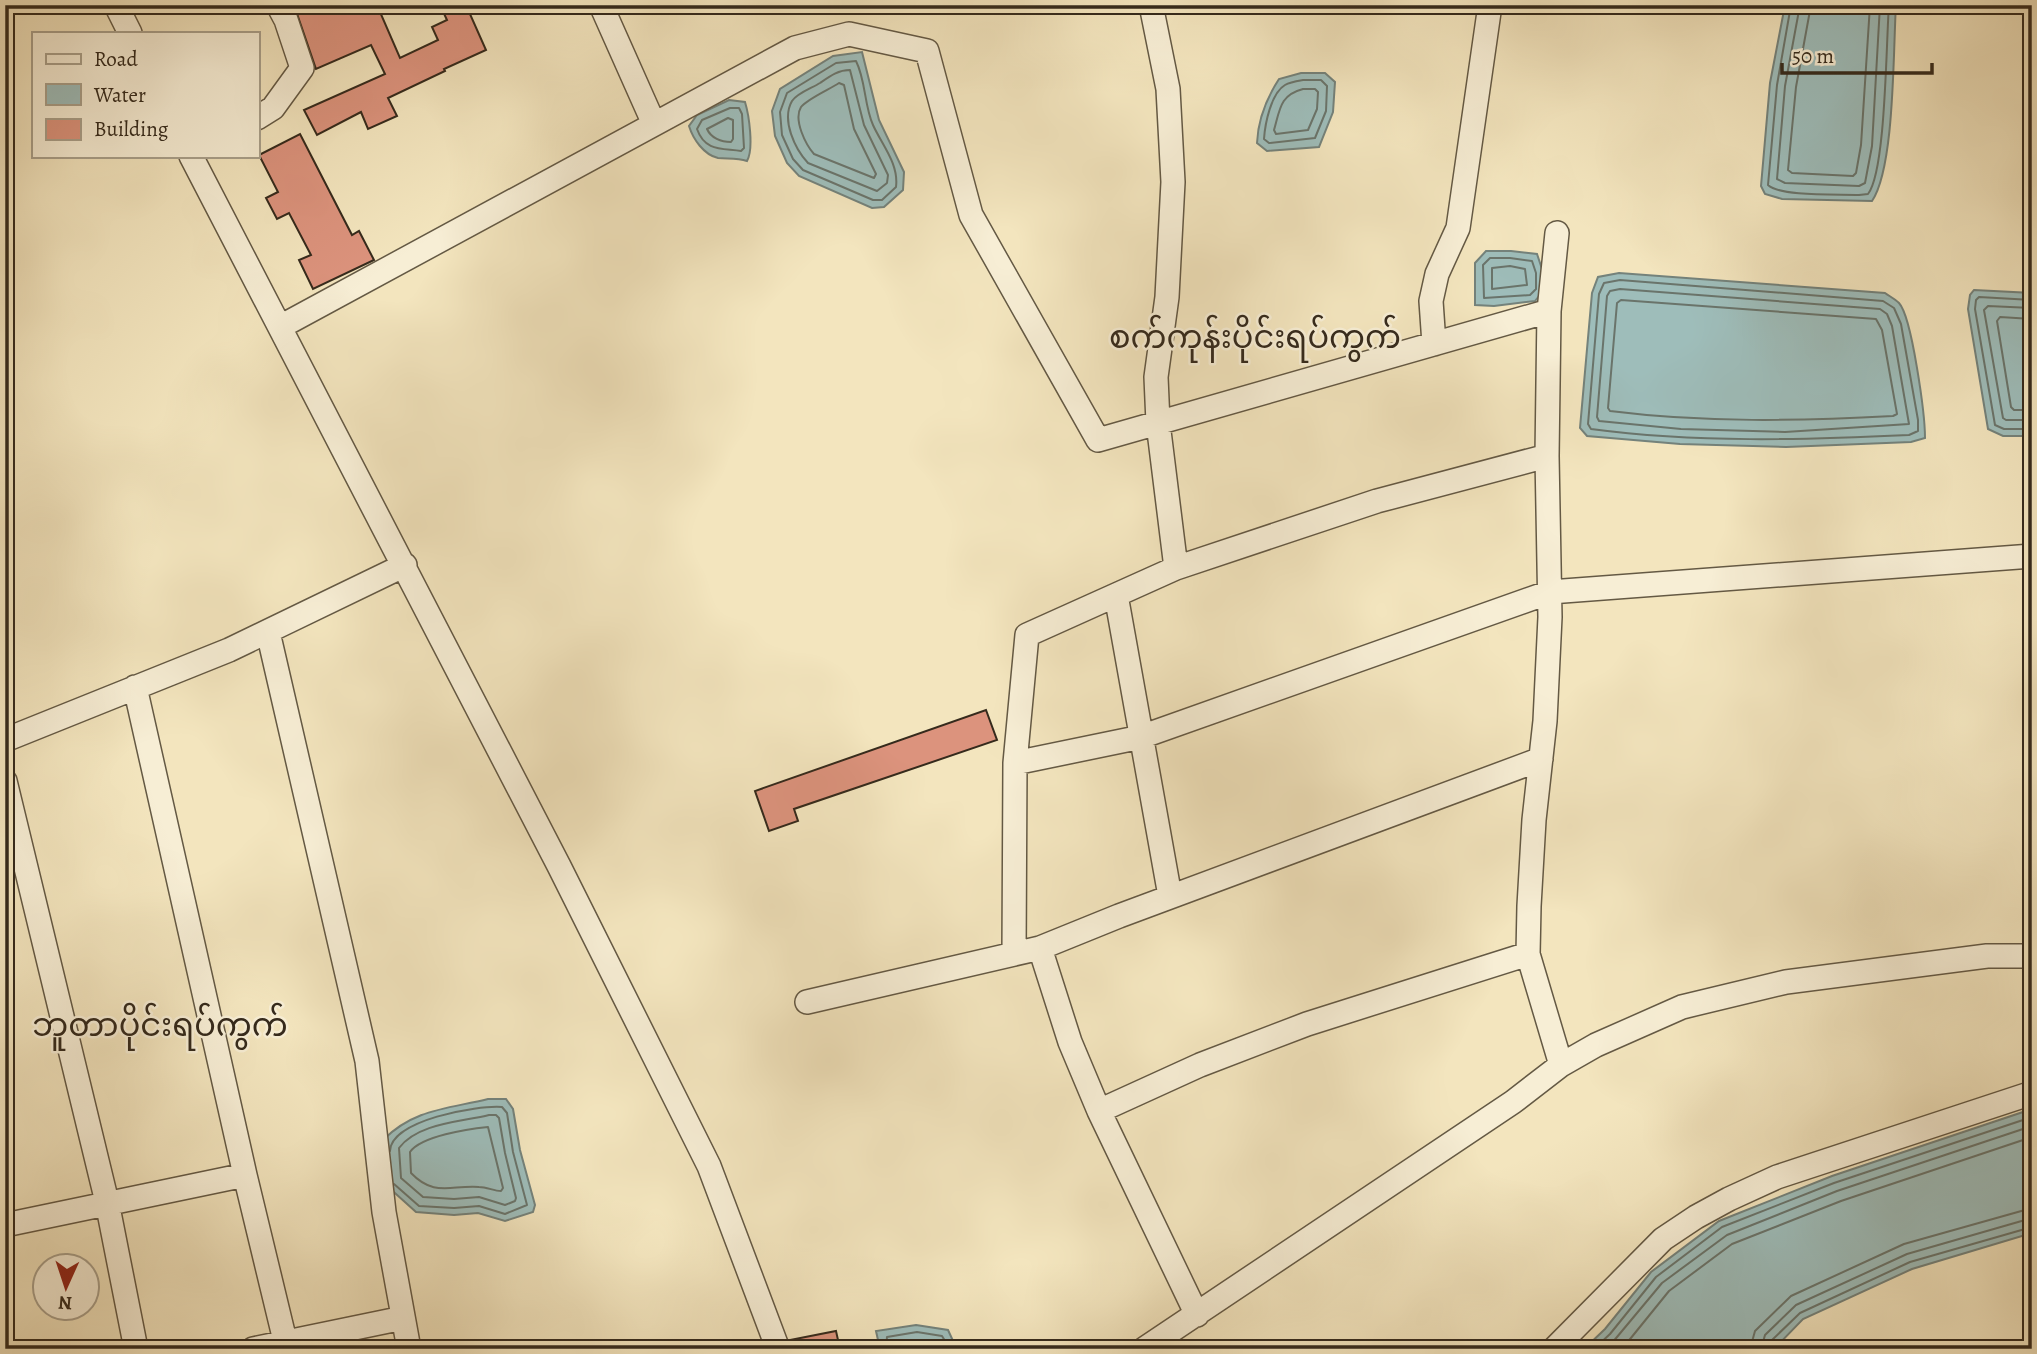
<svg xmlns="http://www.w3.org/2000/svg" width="2037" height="1354" font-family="Alegreya,'Noto Sans Myanmar',serif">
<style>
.water{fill:#9ebdba;stroke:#74827b;stroke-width:2}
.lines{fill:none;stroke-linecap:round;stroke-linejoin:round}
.shore{stroke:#6a746b;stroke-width:2}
.building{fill:#dc937d;stroke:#352a1c;stroke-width:2}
.minor-casing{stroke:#645944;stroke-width:26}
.minor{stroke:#f7eed5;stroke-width:23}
.labels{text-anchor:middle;stroke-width:5;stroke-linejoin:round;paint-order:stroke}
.quarter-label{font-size:32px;fill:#352a1c;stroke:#f7eed5}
</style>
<rect width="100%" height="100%" fill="#f3e5be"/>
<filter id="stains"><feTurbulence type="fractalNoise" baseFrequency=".00286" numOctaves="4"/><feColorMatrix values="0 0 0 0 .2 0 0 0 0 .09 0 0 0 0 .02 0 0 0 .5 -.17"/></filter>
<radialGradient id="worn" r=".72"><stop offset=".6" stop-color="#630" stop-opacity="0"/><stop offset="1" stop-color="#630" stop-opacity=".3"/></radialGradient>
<!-- water -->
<path class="water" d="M1785,5H1896C1893,50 1895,167 1872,201L1782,199L1765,194L1761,186L1770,83Z
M862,52L879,120L904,172L903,190L884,207L872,208L799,176L787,163L775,136L772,111L780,89L833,56Z
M1301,73H1325L1335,82L1333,112L1319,147L1267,151L1257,143C1258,119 1266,99 1279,79Z
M729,100L745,102C749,115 754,149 747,161C737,158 728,159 718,158C704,155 693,139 689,126L697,115Z
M1486,251H1511L1537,254L1543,272V291L1535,301L1494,306L1475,305V263Z
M1619,273L1885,293C1889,296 1895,299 1899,303C1912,317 1925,415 1925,438L1911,442L1786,447L1680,444L1587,436L1580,428L1592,293L1598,277Z
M1974,290L2032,293V436H2003L1988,429L1968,309L1970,295Z
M488,1099H506L513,1109L520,1150L535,1205L533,1212L505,1221L478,1213L454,1215L416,1212L386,1185L383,1140C414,1109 447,1109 488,1099Z
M2032,1109V1233L1912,1269L1803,1319L1774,1349H1584L1605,1329L1651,1272L1719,1221L1832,1176Z
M916,1325L948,1330L954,1343L964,1349H880L876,1331Z"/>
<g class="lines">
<!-- shore -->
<path class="shore" d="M1791,5L1777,85L1768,185C1781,197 1838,194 1859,195L1868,194C1886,171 1886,42 1889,5
M1800,5L1785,86L1777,179L1785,183L1859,186L1865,183L1872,146L1880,5
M1811,5L1796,87L1788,170L1792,173L1853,176L1856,173L1861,145L1870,5
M856,61C866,81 864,105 873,125C882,145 899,164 896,187L882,200H873L803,170L793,159L782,135L780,112L787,93L836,63Z
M850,70L864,125L888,175L887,183L877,191L808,163C795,149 781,120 792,101C797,93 812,88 820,83C830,76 838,70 850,70Z
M1303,80H1321L1327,86L1326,111L1315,138L1269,143L1264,139C1265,124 1271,93 1285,85C1290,82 1297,81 1303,80Z
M839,83L844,85L854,129L876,174L874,178L814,154C806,145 793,120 801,107C807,99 830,89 839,83Z
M1303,89H1315L1318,92L1317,109L1308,130L1276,134L1274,130C1280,109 1280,95 1303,89Z
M730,108H739L742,114L744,148L741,151C723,148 705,152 697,129L702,120Z
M728,118L733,120V139L731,142C721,142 711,138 707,129Z
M1510,258L1532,261L1536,273V289L1530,295L1484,298L1483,265L1490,258Z
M1510,266L1525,269L1527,285L1492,289V268Z
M1620,280L1883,301L1894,308L1901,324L1918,420V431L1909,435C1803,440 1697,443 1591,429L1588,424L1599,294L1604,283Z
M1620,289L1880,309L1887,314L1892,326L1909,424L1785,432L1681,429L1599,421L1597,417L1607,296L1610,291Z
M1621,300L1876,319L1882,330L1897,414L1893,416C1799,421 1705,423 1610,411L1608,408L1617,303Z
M2032,300L1979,297L1976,300L1975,309L1995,425L2004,429H2032
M2032,308L1988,306L1984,310L2003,418L2006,420H2032
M2032,319L2000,317L1997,321L2011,407L2014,410H2032
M489,1115H496L499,1118L505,1153L516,1198L515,1201L505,1205L479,1197L454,1199L423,1197L401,1178L399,1148C418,1123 461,1122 489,1115Z
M488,1127L503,1188L501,1191C494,1191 487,1187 479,1187C450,1185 434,1197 411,1173L410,1152C421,1136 468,1129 488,1127Z
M390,1151C391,1120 477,1105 502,1107L507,1113L513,1152L527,1205L505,1214L479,1206L454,1208L419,1206L394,1184
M886,1349L887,1337L917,1332L942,1336L950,1349
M1594,1349L1610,1334L1656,1277L1722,1227L1834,1183L2032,1117
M1607,1349L1662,1283L1727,1235L1837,1191L2032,1126
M1622,1349L1669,1291L1732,1244L1841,1201L2032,1137
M1750,1349L1755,1331L1791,1296L1904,1244L2032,1208
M1761,1349L1765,1335L1796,1305L1907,1254L2032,1218
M1769,1349L1771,1341L1800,1313L1910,1262L2032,1227"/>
</g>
<!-- building -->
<path class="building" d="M294,5H377L400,58L438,40L432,27L447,20L440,5H466L486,50L444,69L445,71L388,98L397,116L368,129L361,112L317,135L304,110L385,74L371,45L316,69Z
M300,134L352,235L359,231L374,260L313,289L299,260L311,255L289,213L277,219L266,198L278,192L259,155Z
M986,710L997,740L794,809L798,821L769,831L755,791Z
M836,1331L840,1349H792L790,1340Z"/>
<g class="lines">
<defs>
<path id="minor" d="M116,5L130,33
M601,5L654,124
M1151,5L1168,89L1173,182L1167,297L1156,377L1158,423L1176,568
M257,118L273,108L302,68L286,20L278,5
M191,156L559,866L709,1166L778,1349
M1557,233L1549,311L1547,456L1550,617L1545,721L1534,820L1529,906L1528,954L1561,1065
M280,327L795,48L849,34L927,51L971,215L1098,440L1549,311
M1434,344L1431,301L1437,274L1458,228L1490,5
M1116,595L1170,896
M268,632L367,1061L384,1212L409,1349
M135,687L245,1175L287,1349
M5,740L229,650L405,565
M1015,763L1141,737L1550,592L2032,556
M5,781L107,1202L136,1349
M1040,948L1070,1042L1099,1111L1197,1315
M1014,954L1015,763L1027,635L1176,568L1377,501L1547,456
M807,1002L1040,948L1119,916L1541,759
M1099,1111L1200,1065L1307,1024L1528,954
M5,1225L245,1175
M253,1349L403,1318
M1144,1349L1513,1102L1561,1065L1596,1045L1682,1007L1786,982L1987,956H2032
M1554,1349L1663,1239L1696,1217L1729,1199L1777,1177L2032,1093"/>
</defs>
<!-- minor casing -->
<use href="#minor" class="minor-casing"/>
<!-- minor -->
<use href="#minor" class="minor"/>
</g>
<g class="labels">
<!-- quarter labels -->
<g class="quarter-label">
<text x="1255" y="348">စက်ကုန်းပိုင်းရပ်ကွက်</text>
<text x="160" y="1036">ဘူတာပိုင်းရပ်ကွက်</text>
</g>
</g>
<!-- margin -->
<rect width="2037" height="1354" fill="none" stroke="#f3e5be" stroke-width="28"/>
<rect x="7" y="7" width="2023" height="1340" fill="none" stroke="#352a1c" stroke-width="3.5"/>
<rect x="14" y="14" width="2009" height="1326" fill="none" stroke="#352a1c" stroke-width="2"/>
<!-- legend -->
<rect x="32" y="32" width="228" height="126" fill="#f7eed5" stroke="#a9a08b" stroke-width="2"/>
<rect x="46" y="54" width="35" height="10" fill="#f7eed5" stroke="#a9a08b" stroke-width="2"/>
<text x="94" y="66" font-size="21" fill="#352a1c">Road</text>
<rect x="46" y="84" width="35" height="21" fill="#9ebdba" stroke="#a9a08b" stroke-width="2"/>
<text x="94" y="102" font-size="21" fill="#352a1c">Water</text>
<rect x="46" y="119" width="35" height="21" fill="#dc937d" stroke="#a9a08b" stroke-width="2"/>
<text x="94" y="136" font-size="21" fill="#352a1c">Building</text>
<!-- north arrow -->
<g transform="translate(66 1287) rotate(183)"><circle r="33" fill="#f7eed5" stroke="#a9a08b" stroke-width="2"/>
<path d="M0-5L12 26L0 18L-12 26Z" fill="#8f2418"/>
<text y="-10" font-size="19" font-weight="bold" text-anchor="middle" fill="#352a1c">N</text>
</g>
<!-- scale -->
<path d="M1782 63v10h150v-10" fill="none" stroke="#352a1c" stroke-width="3.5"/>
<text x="1792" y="63" font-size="21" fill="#352a1c" stroke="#f7eed5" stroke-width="5" paint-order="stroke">50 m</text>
<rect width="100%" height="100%" filter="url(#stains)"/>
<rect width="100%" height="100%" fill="url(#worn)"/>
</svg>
